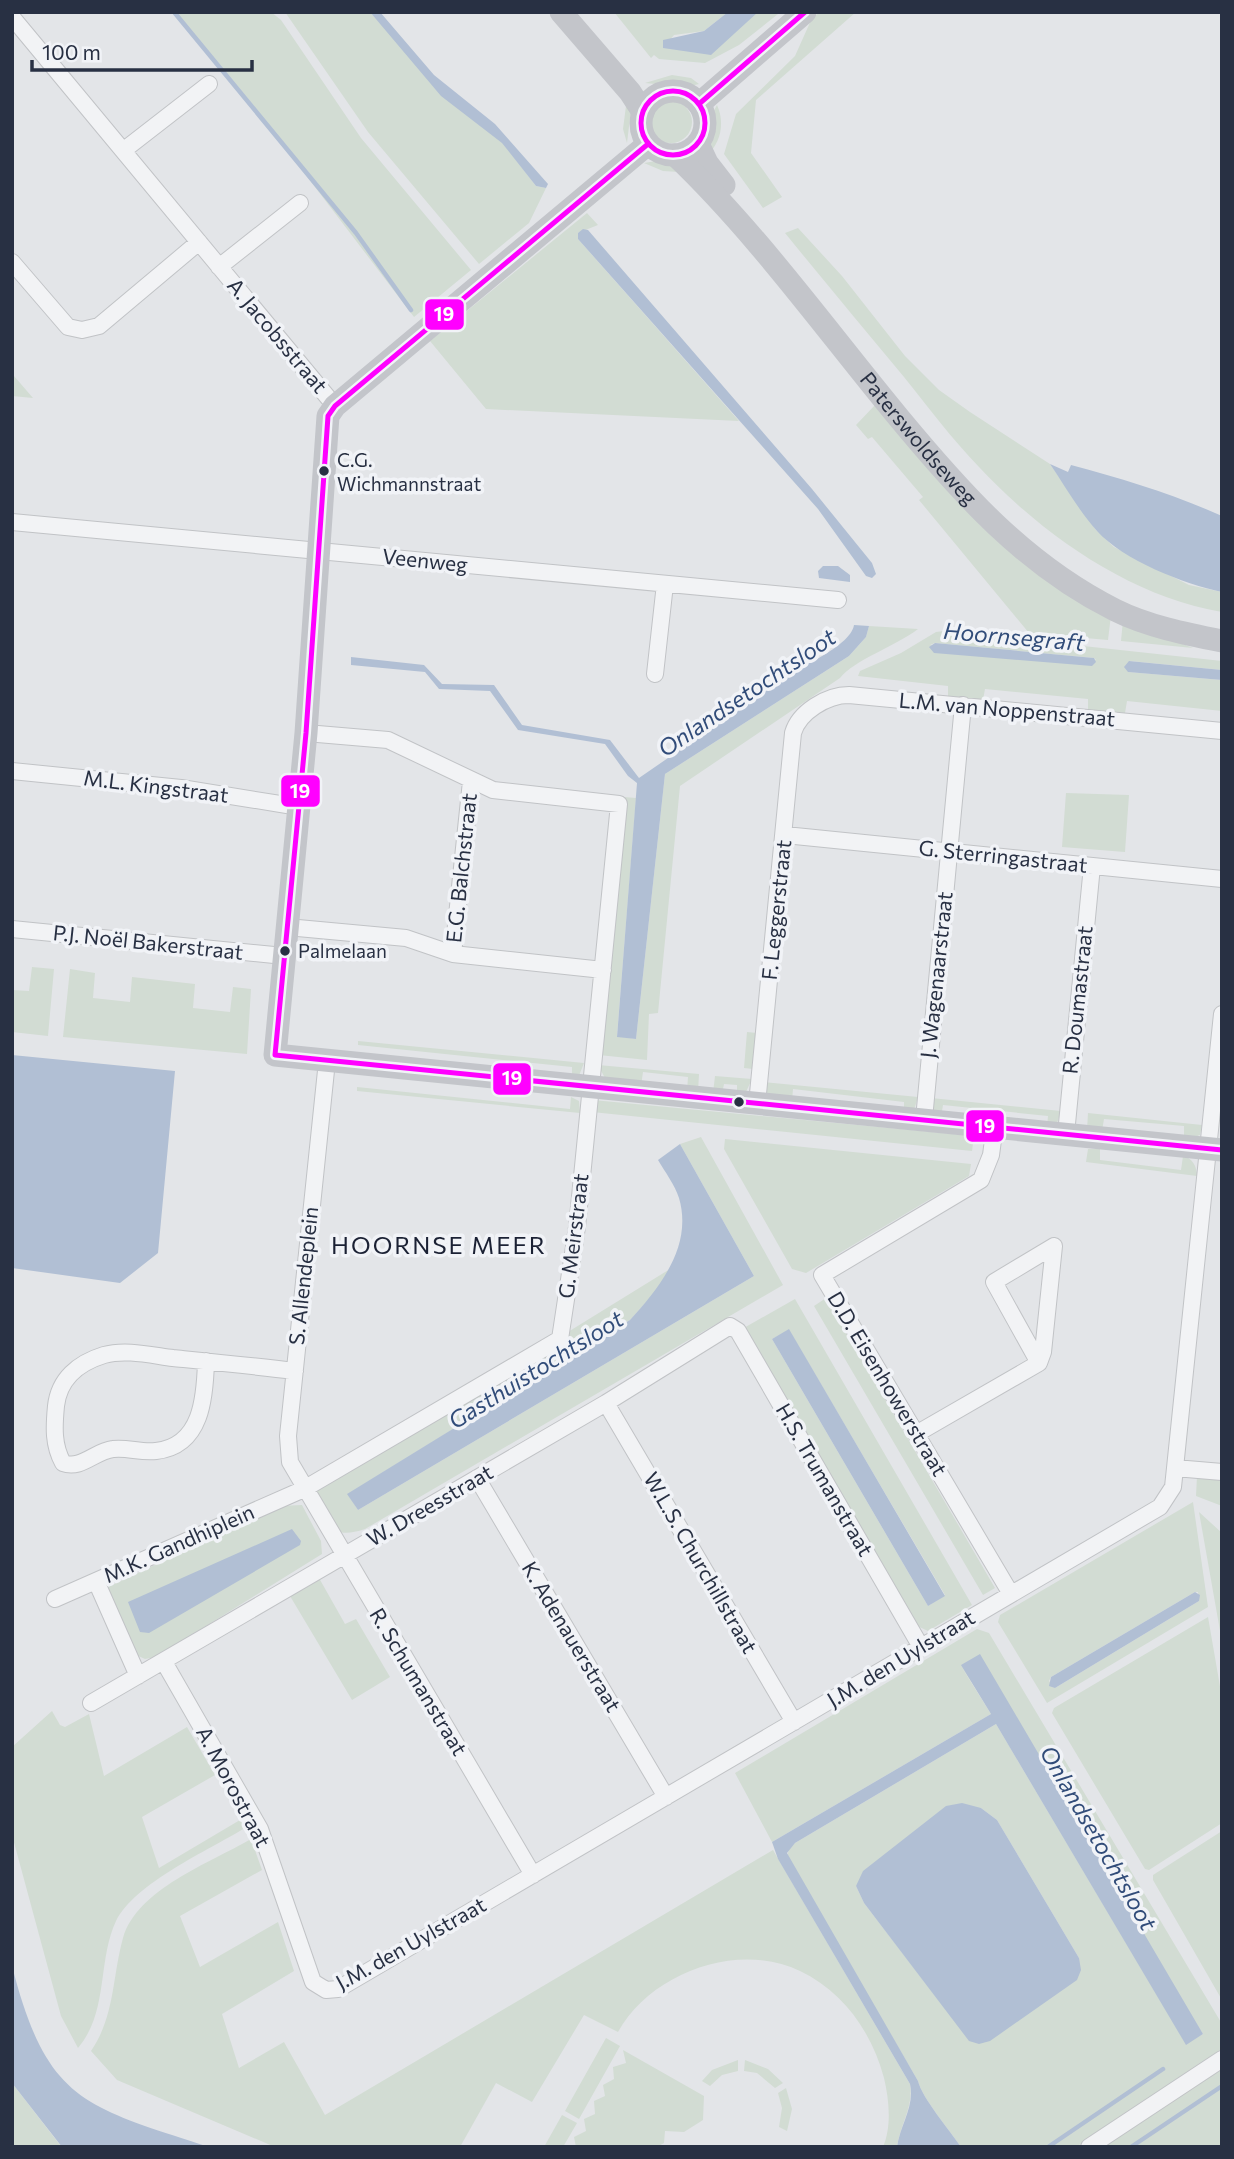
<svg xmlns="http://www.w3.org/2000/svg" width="1234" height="2159" font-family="Commissioner,sans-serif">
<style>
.green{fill:#d2dcd3;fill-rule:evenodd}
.water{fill:#b1bfd4}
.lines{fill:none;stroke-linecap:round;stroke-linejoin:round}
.stream{stroke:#b1bfd4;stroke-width:4.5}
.street-casing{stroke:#c1c3c6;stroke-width:18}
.street{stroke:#f2f3f5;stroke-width:16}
.secondary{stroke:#c3c5ca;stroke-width:23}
.bus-1-casing{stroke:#f1f3f7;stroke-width:10}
.bus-1{stroke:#f0f;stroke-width:5}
.bus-dot{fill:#283043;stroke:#f1f3f7;stroke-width:2.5}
.labels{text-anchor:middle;stroke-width:7;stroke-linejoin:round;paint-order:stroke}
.bus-label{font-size:19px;fill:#283043;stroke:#f1f3f7;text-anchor:start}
.street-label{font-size:21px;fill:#283043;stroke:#f1f3f7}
.water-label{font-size:23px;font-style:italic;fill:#314c79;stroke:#f1f3f7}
.quarter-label{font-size:24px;letter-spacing:2px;fill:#1b2134;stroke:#f1f3f7}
.line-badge{stroke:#f1f3f7;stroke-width:2.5}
.badge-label{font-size:19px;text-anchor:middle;font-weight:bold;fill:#fff}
</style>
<rect width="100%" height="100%" fill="#e3e5e8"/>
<!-- green -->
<path class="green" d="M175,12H271L281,20L361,138L471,270L414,317L248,99Z
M285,12H370L456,106L503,143L536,186L546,188L529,223L479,264L368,132Z
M614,12H728L704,31L674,35L663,48L758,12L778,14L739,45L705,63L659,59L654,55L651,58Z
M820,12H856L756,100L751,153L782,197L763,208L724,154L736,114L795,56L812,18Z
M672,75L691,78L699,84L686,87L645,83Z
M650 122a21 21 0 1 1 42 0a21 21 0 1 1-42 0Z
M717,105C725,122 721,143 707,155L711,116Z
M626,106L631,110L627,143L623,129Z
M656,161L670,164L679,172L663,171L644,163Z
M587,213L598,225L578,233V239L739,421L486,409L430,341Z
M798,228L842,276L905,356L939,390L970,412L1050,464L1096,530L1114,547L1189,585L1222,592V612C1129,596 1043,535 979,467C952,439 928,407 904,377C864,329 824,281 785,233Z
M12,373L14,376L33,398L12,396Z
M876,404L980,525L1003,546L1111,615L1108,640L1029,633L919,500L923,497L872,437L868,439L856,425Z
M1123,620L1193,648L1121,641Z
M869,626L918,629C896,646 854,660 840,678L680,786L658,1013L649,1014L647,1060L599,1055L624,797L636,798L617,1036L636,1039L665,774L849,656L866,637Z
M944,631L1222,661V670L1130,661L1128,672L1222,680V711L1127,701L1125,713L1088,710V699L985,689L983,700L948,696V686L858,676L860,671L901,653L936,632ZM935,643L1094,658L1096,660L930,645Z
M1066,793L1129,795L1125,852L1062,847Z
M32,967L54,969L48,1036L12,1032V990L29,991Z
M70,969L95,973L93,998L130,1002L132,977L195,984L193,1008L230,1012L233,987L251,989L247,1054L63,1037Z
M747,1032L757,1033L753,1069L744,1068Z
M358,1041L584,1063L578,1078L572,1079V1067L358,1045Z
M598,1065L699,1074L698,1092L687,1091L688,1077L643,1072L641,1086L606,1080Z
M715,1076L752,1079L745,1094L737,1095V1085L724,1084L722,1094L713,1093Z
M763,1082L918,1097L914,1110L904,1112V1102L793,1089L792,1101L765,1094Z
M357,1087L570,1109L571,1097L579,1101L580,1113L357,1091Z
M931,1098L1061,1111L1057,1123L1047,1127L1048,1116L943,1105L941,1117L932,1112Z
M593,1100L974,1136L972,1151L592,1112Z
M1088,1113L1202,1125L1200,1135L1184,1141V1126L1104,1119L1102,1131L1087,1130Z
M701,1137L783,1285L365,1529C329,1541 331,1523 314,1495L320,1485L670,1269L658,1289L630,1320L348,1494L358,1510L754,1276L680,1144Z
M725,1139L971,1164L969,1176L806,1273L792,1269L724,1149Z
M1088,1149H1100V1160L1181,1170L1183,1156C1192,1158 1197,1166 1197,1176L1086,1162Z
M826,1298L995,1588L983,1595L814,1306Z
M795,1299L972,1605L928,1631L913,1624L742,1329ZM789,1330L945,1595L928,1606L772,1339Z
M1197,1476L1222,1478V1506L1196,1496Z
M1193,1502L1208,1607L1047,1703L998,1622L1000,1615ZM1195,1592H1198L1199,1601L1055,1688L1049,1681L1051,1677Z
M302,1505L321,1541L322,1554L156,1657L145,1659L134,1654L108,1587L280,1506Z
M1199,1512L1222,1533V1642Z
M319,1578L345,1624L356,1619L390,1677L352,1700L290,1596Z
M1208,1617L1222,1698V1823L1149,1870L1145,1869L1052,1713L1054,1708Z
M977,1629L989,1633L1222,2024V2049L1076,2147H961C949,2129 922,2098 918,2081L787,1858L789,1848L795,1843L996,1724L1186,2044L1203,2034L961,1666L991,1714L772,1842L735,1773ZM981,1808L997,1820L1079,1958L970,2041L864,1903L856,1886Z
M52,1711L60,1725L65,1727L89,1714L104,1776L187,1727L215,1775L142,1817L159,1868L240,1820L245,1828C209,1850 135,1883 116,1921C97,1962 109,2011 78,2048L61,2016L12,1835V1747Z
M1222,1831V2000L1153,1880V1875Z
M251,1839L262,1870L180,1916L200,1967L278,1922L294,1971L222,2014L239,2068L284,2042L325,2115L773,1850L910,2084C914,2106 900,2125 897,2147H883C892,2126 889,2099 884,2078C872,2033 844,1992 800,1971C737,1941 651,1973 618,2032L584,2015L532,2102L496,2083L460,2147H275L117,2080L91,2051C115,2016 112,1978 123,1938C137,1889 210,1863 251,1839Z
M606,2038L620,2046L579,2119L565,2111Z
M623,2050L704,2096L703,2120L684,2132L665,2131L664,2143L657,2147H576L574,2137L586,2131L584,2119L595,2114L594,2101L605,2096L603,2085L614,2079L613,2067L626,2063Z
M738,2060V2071L722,2075L710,2086L702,2081L712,2070Z
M745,2060L768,2069L783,2083L775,2088L757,2073L744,2071Z
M1222,2067V2147H1103Z
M12,2083L60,2145L62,2147H12Z
M786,2088L792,2109L787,2131L779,2127L782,2108L778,2093Z
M562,2115L577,2123L563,2147H544Z"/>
<!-- water -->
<path class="water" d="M370,12H380L434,75L495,124L548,184L546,188L536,186L502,143L441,96Z
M728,12H758L711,55L663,48V40L704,31Z
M583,229L588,230L812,489L872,563L876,574L872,578L866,576L818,509L578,239V233Z
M1050,464L1068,472L1071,465C1123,479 1173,494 1222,516V592C1184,584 1123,560 1097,531C1079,511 1065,486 1050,464Z
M823,566H838L850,575V582L819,578L818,571Z
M854,625L869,626L866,637L849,656L665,774L636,1039L617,1037L637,783L628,776L605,744L518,730L490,691L439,689L425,672L351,665V657L424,665L442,684L494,685L522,725L610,740L639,778L755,698V689C777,678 850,650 854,625Z
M935,643L1094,658L1096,662L1092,666L934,653L929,647Z
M1129,661L1222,670V680L1128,672L1124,667Z
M12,1055L175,1071L158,1253L120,1283L12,1268Z
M680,1144L754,1276L358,1510L347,1494L630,1320C660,1287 693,1246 679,1198C675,1185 665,1172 658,1160Z
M789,1329L945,1596L928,1606L772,1339Z
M292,1529L301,1541L300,1545L149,1633L140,1632L128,1602Z
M1195,1592L1200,1595L1199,1601L1055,1688L1049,1686L1051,1677Z
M980,1654L1203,2034L1186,2045L996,1724L795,1843L787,1853L918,2081C922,2098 949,2129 961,2147H897C900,2125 915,2106 910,2084L778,1859L772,1842L991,1714L961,1665Z
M962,1803L981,1808L997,1820L1079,1958L1081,1970L1077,1980L990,2041L979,2044L969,2041L864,1903L856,1886L863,1871L946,1806Z
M12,1966C47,2102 84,2106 209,2147H62L12,2083Z"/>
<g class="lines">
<!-- stream -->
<path class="stream" d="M174,12L356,233L411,310
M1048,2147L1163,2069
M1131,2147L1222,2086"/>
<defs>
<path id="street" d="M12,17L335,406
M124,150L209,84
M12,262L68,327L82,330L99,326L199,242
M219,267L300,203
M12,522L838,600
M655,674L665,584
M12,771L181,788L299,807
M785,835L1222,879
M287,927L406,938L453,954L603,970
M12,929L284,956
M453,954L471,781
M327,1061L288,1436L290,1462L533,1875
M757,1104L793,733C799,712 827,695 849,695L1222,731
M924,1119L963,705
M995,1125L991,1155L981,1180L822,1275L1011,1594
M1066,1134L1092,866
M206,1361C205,1397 202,1446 156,1451C141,1453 127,1447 113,1449C95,1451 81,1470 63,1463C53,1445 54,1427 56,1406C59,1379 78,1363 104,1355C125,1349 150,1355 173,1358C213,1362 254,1366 295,1371
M606,1403L794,1722
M916,1434L1039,1363L1043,1352L1054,1246L994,1282L1039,1363
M1175,1468L1222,1472
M477,1478L666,1797
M96,1581L138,1676
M55,1599L304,1489L560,1339L577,1227L619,804L493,790L388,740L306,733
M164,1662L260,1829L313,1982L326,1990L338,1989L1160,1507L1173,1487L1175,1468L1222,1014
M91,1703L606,1403L730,1326L738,1331L921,1647
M1089,2147L1222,2059"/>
</defs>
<!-- street casing -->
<use href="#street" class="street-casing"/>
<!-- street -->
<use href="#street" class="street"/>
<!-- secondary -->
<g class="secondary">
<path d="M561,12L630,92L643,112"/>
<circle cx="673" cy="123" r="32"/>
<path d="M699,104L805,12"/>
<path d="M648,144L335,406L328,416L306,733L275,1055L1222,1150"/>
<path d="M698,144L707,163L724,185"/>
<path id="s1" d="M675,155C756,232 827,331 899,418C962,494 1025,565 1115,610C1147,626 1186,634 1222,641"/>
</g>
<defs>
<path id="bus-1" d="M641 123a32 32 0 1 1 64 0a32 32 0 1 1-64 0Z
M699,104L805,12
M275,1055L306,733L328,416L335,406L648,144
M275,1055L1222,1150"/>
</defs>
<!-- bus-1 casing -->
<use href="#bus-1" class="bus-1-casing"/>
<!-- bus-1 -->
<use href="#bus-1" class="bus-1"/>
</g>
<!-- markers -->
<g class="bus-dot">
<circle cx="324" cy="471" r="6"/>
<circle cx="285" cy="951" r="6"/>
<circle cx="739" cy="1102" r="6"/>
</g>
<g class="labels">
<!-- bus labels -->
<g class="bus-label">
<text x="337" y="467">C.G.<tspan x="337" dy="24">Wichmannstraat</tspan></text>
<text x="298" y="958">Palmelaan</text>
</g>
<!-- street labels -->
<g class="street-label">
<text transform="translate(277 336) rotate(50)" y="7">A. Jacobsstraat</text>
<text dy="7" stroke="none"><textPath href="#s1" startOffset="374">Paterswoldseweg</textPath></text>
<text transform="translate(425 561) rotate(6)" y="7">Veenweg</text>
<text transform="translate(1007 710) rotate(5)" y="7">L.M. van Noppenstraat</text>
<text transform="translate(156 787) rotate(7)" y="7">M.L. Kingstraat</text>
<text transform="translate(1003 857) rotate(6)" y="7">G. Sterringastraat</text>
<text transform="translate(462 868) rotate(-84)" y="7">E.G. Balchstraat</text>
<text transform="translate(777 910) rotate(-84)" y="7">F. Leggerstraat</text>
<text transform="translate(148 943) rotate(6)" y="7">P.J. Noël Bakerstraat</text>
<text transform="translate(937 975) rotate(-84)" y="7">J. Wagenaarstraat</text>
<text transform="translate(1078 1000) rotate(-84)" y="7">R. Doumastraat</text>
<text transform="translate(574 1236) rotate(-83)" y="7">G. Meirstraat</text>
<text transform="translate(304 1276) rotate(-84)" y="7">S. Allendeplein</text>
<text transform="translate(887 1384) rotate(59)" y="7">D.D. Eisenhowerstraat</text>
<text transform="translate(824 1480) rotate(60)" y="7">H.S. Trumanstraat</text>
<text transform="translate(430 1506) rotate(-30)" y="7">W. Dreesstraat</text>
<text transform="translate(179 1544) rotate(-24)" y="7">M.K. Gandhiplein</text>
<text transform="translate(700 1563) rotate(60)" y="7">W.L.S. Churchillstraat</text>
<text transform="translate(571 1637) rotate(59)" y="7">K. Adenauerstraat</text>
<text transform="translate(901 1659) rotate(-31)" y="7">J.M. den Uylstraat</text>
<text transform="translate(418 1682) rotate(59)" y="7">R. Schumanstraat</text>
<text transform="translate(233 1787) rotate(62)" y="7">A. Morostraat</text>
<text transform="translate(411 1944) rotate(-29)" y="7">J.M. den Uylstraat</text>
</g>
<!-- water labels -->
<g class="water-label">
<text transform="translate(1014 637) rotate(5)" y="8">Hoornsegraft</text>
<text transform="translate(747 693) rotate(-34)" y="8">Onlandsetochtsloot</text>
<text transform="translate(536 1370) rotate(-32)" y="8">Gasthuistochtsloot</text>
<text transform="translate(1098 1838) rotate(60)" y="8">Onlandsetochtsloot</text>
</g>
<!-- quarter labels -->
<g class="quarter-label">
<text x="439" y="1254">HOORNSE MEER</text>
</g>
</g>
<g class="line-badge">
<rect x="424" y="298" width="41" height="33" rx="7" fill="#f0f"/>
<rect x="280" y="774" width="41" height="34" rx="7" fill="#f0f"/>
<rect x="492" y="1062" width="40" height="34" rx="7" fill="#f0f"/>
<rect x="965" y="1109" width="40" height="34" rx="7" fill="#f0f"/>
</g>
<g class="badge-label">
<text x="444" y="321">19</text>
<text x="300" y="798">19</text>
<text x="512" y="1085">19</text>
<text x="985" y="1133">19</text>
</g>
<!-- border -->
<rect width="1234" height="2159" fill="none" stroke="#283043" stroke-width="28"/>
<!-- scale -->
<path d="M32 60v10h220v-10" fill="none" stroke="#283043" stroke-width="3.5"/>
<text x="42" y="60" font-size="21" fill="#283043" stroke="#f1f3f7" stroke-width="5" paint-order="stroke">100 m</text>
</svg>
